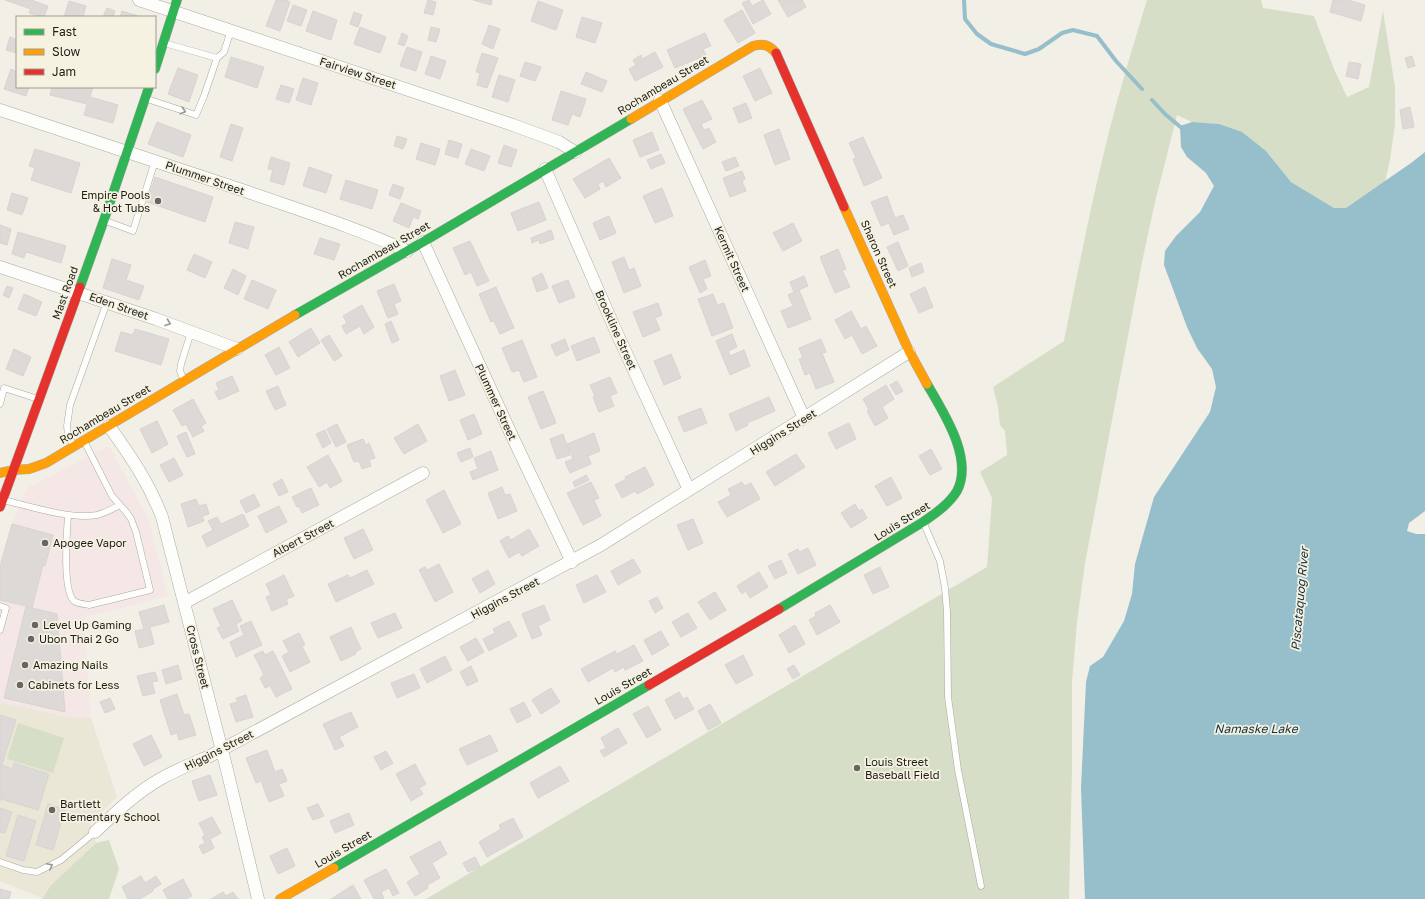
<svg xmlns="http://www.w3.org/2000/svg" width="1425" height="899" font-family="'Golos Text',sans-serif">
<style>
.commercial{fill:#f6e7e7}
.built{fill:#eae7d6}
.green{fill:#d7dec7}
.water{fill:#96becb}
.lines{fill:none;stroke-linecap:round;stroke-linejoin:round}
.stream{stroke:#96becb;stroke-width:4}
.building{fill:#dcd9d6;stroke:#d7d4d1}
.lane-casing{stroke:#aaa9a2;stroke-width:7}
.street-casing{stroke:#aaa9a2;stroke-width:13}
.fast-casing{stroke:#aaa9a2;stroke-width:10}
.slow-casing{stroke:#aaa9a2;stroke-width:10}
.jam-casing{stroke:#aaa9a2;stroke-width:10}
.lane{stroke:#fdfdfb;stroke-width:6}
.street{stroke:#fdfdfb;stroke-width:12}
.fast{stroke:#30b455;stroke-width:9}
.slow{stroke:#ff9f0a;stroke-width:9}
.jam{stroke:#e5322d;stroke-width:9}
.oneway{stroke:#989894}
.poi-dot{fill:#67665f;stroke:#f5f2e2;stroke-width:1.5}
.labels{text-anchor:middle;stroke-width:3.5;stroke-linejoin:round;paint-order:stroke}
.street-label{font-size:11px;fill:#1d1c16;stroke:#f5f2e2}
.poi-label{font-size:11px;fill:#1d1c16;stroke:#f5f2e2;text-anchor:start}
.water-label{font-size:12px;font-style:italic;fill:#15323c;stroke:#f5f2e2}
</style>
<rect width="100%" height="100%" fill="#f1efe6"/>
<!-- commercial -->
<path class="commercial" d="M109,446L148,518L168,596L90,616L84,619L91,718L68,717L0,702V559L12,524L27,488Z"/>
<!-- built -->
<path class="built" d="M0,702L68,717L91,718L117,797L90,823L96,843L51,885L42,898L0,881Z"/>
<!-- green -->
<path class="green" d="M1147,0H1261L1263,8L1314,16L1334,69L1347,97L1369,87L1383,11L1395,87V124L1390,160L1385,182L1346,208H1334L1291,182L1266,151L1219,124L1192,122L1177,115L1155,202L1142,262L1085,563L1077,622L1072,682V771L1069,899H426L987,567L992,498L980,472L1007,455V453L1005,431L1000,425L998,407L993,387L1064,341C1078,270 1092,199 1110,128C1121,85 1134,43 1147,0Z
M18,723L64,738L53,773L7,759Z
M109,840L119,869L109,899H42L51,885L96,843Z"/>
<!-- water -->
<path class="water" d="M1192,122L1219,124L1242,132L1266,151L1291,182L1334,208H1346L1411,163L1425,152V511L1409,523L1407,531L1416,534H1425V899H1085L1081,788L1086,682L1090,666L1103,657L1124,621L1132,594L1135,564L1154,497L1210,412L1216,387L1212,369L1197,348L1187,327L1164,265L1165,251L1176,236L1200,212L1214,186L1206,173L1187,157L1181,147L1180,126Z"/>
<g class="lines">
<!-- stream -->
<path class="stream" d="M964,0L965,19L977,34L991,44L1025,54L1039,49L1062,33L1073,30L1097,36L1116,61L1142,89
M1152,100L1165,114L1184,130"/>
</g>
<!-- building -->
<path class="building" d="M5,0H31L48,6L44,17H41L29,13L31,9Z
M276,0H286L290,2L280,31L266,26Z
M428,0L436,2L433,15L424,13Z
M473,0H492L491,5Z
M749,0L752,6L763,0L771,14L753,24L742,3Z
M778,0H802L806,7L788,17Z
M1333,0H1348L1365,5L1361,21L1330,12Z
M69,1L86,6L83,17H64Z
M538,1L563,10L556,30L531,21Z
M293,5L307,10L301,26L287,21Z
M107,8L115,11L113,17H103Z
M742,10L755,33L738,43L724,20Z
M122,11L142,17H120Z
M313,11L337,20L331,40L306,31Z
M354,12L362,15L358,27L350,24Z
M582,17L602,23L595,43L576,37Z
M489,25L500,29L493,49L482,44Z
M360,27L386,37L380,53L354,44Z
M431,27L440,29L436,42L428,40Z
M402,33L408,36L404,46L398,44Z
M705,33L711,46L703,49L706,55L675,68L667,50Z
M10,37L17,40V53L6,50Z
M407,47L422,52L416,71L400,66Z
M655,52L663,67L635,81L629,69L636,65L633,60L641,55L642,59Z
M482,53L498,58L487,88L477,85L480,73L476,72Z
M431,56L446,61L440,79L425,74Z
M1412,56L1415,66L1408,68L1405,58Z
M231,57L264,67L257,88L225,77Z
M525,62L541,67L535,81L520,76Z
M1349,62L1361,64L1358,79L1346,76Z
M178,68L198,75L189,102L168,94Z
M760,68L772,93L755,101L743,76Z
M11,69L17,72V87H29L26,96L4,89Z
M586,72L607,81L602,92L581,84Z
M499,75L515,80L508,102L492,97Z
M303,78L318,83L311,105L296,100Z
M281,85L294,89L289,103L276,99Z
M52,87H93L90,97L118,105L113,123L84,115L87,104L50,95Z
M561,91L586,99L580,117L572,114L568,125L552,120Z
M702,100L712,119L701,124L704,130L709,128L716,142L703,149L683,109Z
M746,103L752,118L739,123L733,108Z
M1410,107L1414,127L1403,129L1400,110Z
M157,122L191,135L183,157L148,144Z
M231,124L243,128L232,161L220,157Z
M779,129L790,159L775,165L764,135Z
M652,132L659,150L640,157L633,140Z
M397,136L407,139L403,149L394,146Z
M863,137L882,178L864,186L853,159L856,158L849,143Z
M449,140L462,144L458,158L445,154Z
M421,143L440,149L435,165L416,159Z
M504,145L517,150L511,167L498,163Z
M35,149L80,163L71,193L31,180L35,168L29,166Z
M471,149L490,156L484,171L465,164Z
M661,154L665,163L651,169L647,160Z
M271,157L290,163L284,185L270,181L273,170L268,169Z
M735,157L739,166L726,171L722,162Z
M609,158L621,178L606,187L603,181L598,184L600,189L585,198L573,179Z
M309,167L332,175L326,193L303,186Z
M742,171L745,179L742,181L746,191L730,197L723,178Z
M155,177L213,197L205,222L147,202Z
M346,180L378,190L372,209L340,199Z
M393,184L404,188L400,199L389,195Z
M662,188L673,216L655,223L643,196Z
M12,193L28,198L22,215L7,210Z
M887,196L895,218L903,215L909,229L894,235L889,223L881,226L871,202Z
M539,202L546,220L518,231L511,213Z
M401,203L421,211L418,219L413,217L409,228L393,221Z
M609,216L616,233L600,240L593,223Z
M235,222L254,227L248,249L229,243Z
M793,223L802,241L783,251L773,233Z
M0,225L11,229L7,245L0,243Z
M551,230L554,239L540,244L539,240L532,243L531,238Z
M18,232L66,246L61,263L26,252L24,258L12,254Z
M320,238L340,244L334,260L314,254Z
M470,241L489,281L477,286L471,272L465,275L453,248Z
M898,242L908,266L898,271L887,247Z
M838,249L846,269L842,270L850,287L835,293L820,257Z
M194,254L212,262L205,278L187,270Z
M624,257L629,270L634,268L641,286L624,293L612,262Z
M112,259L131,265L126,280L144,286L139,300L103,288Z
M705,260L711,276L703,279L707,289L700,293L689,267Z
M921,263L924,272L912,277L909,268Z
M233,269L246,276L238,295L224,288Z
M542,273L548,288L537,292L532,278Z
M804,276L808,286L794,292L790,282Z
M252,280L276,290L268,309L244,299Z
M568,280L575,297L559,303L552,286Z
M394,284L401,301L394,304L398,314L388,318L377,291Z
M7,286L13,288L9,298L3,295Z
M496,287L514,328L500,334L494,321L491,322L479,294Z
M925,287L933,307L919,313L910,294Z
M799,290L811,319L788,328L781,311L793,306L788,295Z
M24,294L42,302L36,316L18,309Z
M713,294L717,305L724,303L733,328L712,336L698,299Z
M658,303L662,315L655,318L660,330L643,337L633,312Z
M362,305L374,327L364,334L360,326L346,334L342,326L347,323L343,316Z
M851,311L861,329L866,326L877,346L862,354L852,335L845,339L835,320Z
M391,321L399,340L392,343L385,324Z
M311,328L320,343L298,357L289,342Z
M135,329L169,339L161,365L115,351L121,332L133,335Z
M732,334L737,347L728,351L730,356L744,350L750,366L730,375L716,341Z
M329,335L342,356L334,361L321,340Z
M594,337L600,352L577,361L571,346Z
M565,339L569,350L556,356L551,345Z
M821,339L826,352L822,353L834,382L816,389L810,373L805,375L799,359L803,358L799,348Z
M522,340L537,377L524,382L519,370L512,372L502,348Z
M279,347L290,368L276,375L265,355Z
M14,349L31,357L23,376L6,369Z
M671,354L681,378L664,385L654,361Z
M455,370L465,395L449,401L440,376Z
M232,376L239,391L219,400L215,392L219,390L216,383Z
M610,377L617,393L610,396L614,406L599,412L593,397L595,396L590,385Z
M897,381L903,391L896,395L890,385Z
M886,385L894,399L882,407L888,418L875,426L867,411L869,410L863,399Z
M278,386L286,405L275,410L266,391Z
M543,391L556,423L541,429L528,397Z
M769,397L775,411L747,423L748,425L736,431L729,414Z
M193,399L206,423L201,426L204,431L193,437L186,424L182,426L173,410Z
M701,408L707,423L684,432L678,417Z
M474,414L482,434L468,440L460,420Z
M157,421L168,444L152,453L140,429Z
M849,423L856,439L836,449L828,433Z
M337,424L346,442L336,447L327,429Z
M418,424L427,441L404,454L394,438Z
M325,430L331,443L323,448L316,434Z
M186,432L195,454L187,457L177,436Z
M594,433L600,451L588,456L591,464L570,473L565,462L573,459L567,444Z
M563,434L570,455L557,459L550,439Z
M363,439L366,445L369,443L375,458L369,460L371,466L362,469L359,461L354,462L347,445Z
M470,448L473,457L461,462L457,453Z
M931,449L942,469L930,475L919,456Z
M491,451L498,470L473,480L470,472L478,469L474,458Z
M796,454L805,467L775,486L766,472Z
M328,455L342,481L330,488L327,482L319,487L307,467Z
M174,458L183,475L169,482L160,465Z
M645,467L654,485L637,494L635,491L622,498L615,485L626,479L625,477Z
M586,475L589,480L575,487L573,482Z
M891,477L902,498L887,506L875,486Z
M282,479L288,492L279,496L273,484Z
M591,482L599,498L594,500L601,516L583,525L567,493Z
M742,482L744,486L751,483L760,499L727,517L718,502L731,495L728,489Z
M502,487L505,495L510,494L517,511L498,519L488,493Z
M311,488L319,505L302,513L299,506L297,507L292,497Z
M444,490L461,524L443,533L426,500Z
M254,494L260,506L246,513L240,501Z
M196,499L199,506L206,504L209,514L202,516L204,521L188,527L181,504Z
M855,504L859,511L862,509L867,518L851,528L841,513Z
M279,506L287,522L266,533L258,516Z
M243,514L249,526L207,547L202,536L213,530L208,521L217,517L221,524Z
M693,519L703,543L688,550L677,525Z
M12,524L53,535L45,566L43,565L32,608L57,614L65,712L4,698L26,606L0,600V567Z
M363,529L373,550L354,559L344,538Z
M529,529L539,546L522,556L519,552L509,558L500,541L508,536L511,540Z
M808,548L816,565L798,574L788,554L798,549L799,552Z
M633,559L641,572L618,585L611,571Z
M781,560L787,573L775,579L768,566Z
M439,564L453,592L435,602L419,570L425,567L427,570Z
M880,567L889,587L873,594L864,575Z
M367,570L374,584L336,602L328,584L348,575L350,578Z
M488,570L495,584L480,593L472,579Z
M759,572L768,587L750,598L746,591L742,594L737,586Z
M284,575L294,596L286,599L288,604L272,611L266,597L271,595L266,584Z
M597,575L606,592L584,603L576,585Z
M715,592L726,610L710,620L698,602Z
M657,597L663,608L655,613L649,601Z
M232,600L242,621L236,624L239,631L223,639L217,628L221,626L213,609Z
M164,605L169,622L150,627L154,644L139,648L135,631L144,629L139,612Z
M544,605L550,620L538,626L542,635L532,639L522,614Z
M830,605L840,622L817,635L809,620L816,616L815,613Z
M395,613L402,628L378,638L371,623Z
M688,613L697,628L681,637L672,622Z
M251,621L262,645L236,657L230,642L244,635L240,626Z
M509,621L517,636L489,651L483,639L495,633L493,629Z
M795,625L805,644L789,653L779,635Z
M351,627L361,649L355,652L356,654L341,661L330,637Z
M661,631L669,645L652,655L644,640Z
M299,633L305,645L302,646L310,662L290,672L282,656L289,652L283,641Z
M476,638L484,652L468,661L460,647Z
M634,645L643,661L625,670L624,667L615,672L613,668L588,682L581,669L615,651L617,654Z
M263,651L265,655L273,651L292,689L276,697L270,686L265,688L260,678L264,675L254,655Z
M743,655L753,675L736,684L725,665Z
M445,656L452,670L427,683L420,669Z
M178,665L182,679L166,684L162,670Z
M794,665L800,675L793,679L787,669Z
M471,666L478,681L467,686L460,672Z
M155,672L158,681L152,682L155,693L143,696L137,676Z
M414,674L420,688L397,698L391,683Z
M551,688L560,702L541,714L532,700Z
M679,692L683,699L687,697L694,709L675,719L665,700Z
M177,694L184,715L189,714L196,735L179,740L177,733L171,735L160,700Z
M246,695L253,717L236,722L230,704L238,702L236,698Z
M110,698L115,709L105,713L100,702Z
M524,702L531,716L517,723L510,709Z
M710,704L721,723L708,730L698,711Z
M648,706L661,730L647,738L633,714Z
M351,712L358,727L339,737L344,746L335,750L323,724Z
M0,715L16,720L2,765L12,769L14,763L49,774L38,810L1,799L0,801Z
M618,728L627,743L604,757L600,751L606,748L601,738Z
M151,735L162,757L144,766L133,744Z
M490,735L498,751L467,765L459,749Z
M267,750L275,772L282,769L287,781L279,784L284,796L269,802L261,781L256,783L246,758Z
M386,751L393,763L381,770L374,757Z
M415,764L426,784L419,788L423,794L411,801L396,774Z
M560,766L569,781L538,798L530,783Z
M210,775L217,795L199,801L192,781Z
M48,804L65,809L53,850L36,845Z
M318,804L324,816L313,820L307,808Z
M0,808L12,812L5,833L0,832Z
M349,813L354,825L335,833L330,821Z
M18,815L36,821L24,861L6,856Z
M212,817L221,833L210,839L214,848L203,854L199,846L205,843L202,837L205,835L199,823Z
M513,818L523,837L487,857L479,842L501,829L499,825Z
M440,841L447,854L432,863L440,878L427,885L428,888L415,896L407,882L420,874L410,857Z
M287,848L295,866L278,874L270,856Z
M475,857L480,867L468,872L463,863Z
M386,869L399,893L393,896L389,888L381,892L384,898L374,899L364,880Z
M141,876L145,883L156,876L161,884L153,889V891L140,899H128L122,887Z
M183,879L192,896L186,899H168L163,890Z
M353,885L361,899H331Z
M0,889L11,892L9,899H0Z
M223,892L226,896L233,892L238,899H211Z"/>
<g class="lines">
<defs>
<path id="lane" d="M217,58L224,52L231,30
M147,99L196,115L204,96L217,58L164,43
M106,221L133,231L155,161
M184,380L180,371L181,364L191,332
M0,404L4,388L38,399
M74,446L68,435L67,426L70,405L107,302
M3,500C29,506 71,520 97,515C105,513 112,509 120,505
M68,515C67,531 62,590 74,601C79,604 84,604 89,605L150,590L136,532L131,519L127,513L112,496L84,441
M924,524L940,561L945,588L947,612L948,697L958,770L981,886
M0,606L6,608L0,630
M0,862L23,870L37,872L61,860L95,832"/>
<path id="street" d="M139,0L513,125L559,142L575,152
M660,100L804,418
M0,110C82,137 164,164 245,191C299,210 355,227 407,251
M545,169L615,329L689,490
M423,242L512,436L572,562
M0,267L156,319L237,349
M109,426C131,457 148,481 162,517L227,770L258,899
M184,603L423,473
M95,832C116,812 137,792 162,778C178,769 194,763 210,756L601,545L909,352"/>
<path id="fast" d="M155,69L177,0
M80,287L104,220L149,87
M295,315L423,242L631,119
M779,609L923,522C936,513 949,504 957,491C974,458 943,412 927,384
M334,868L649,685"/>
<path id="slow" d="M631,119L753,46C763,43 769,45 776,53
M844,207L909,351L927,384
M0,473L13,470L29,469L46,463L295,315
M280,899L334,868"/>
<path id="jam" d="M776,53L844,207
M0,507L80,287
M649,685L779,609"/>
</defs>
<!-- lane casing -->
<use href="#lane" class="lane-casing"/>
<!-- street casing -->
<use href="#street" class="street-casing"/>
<!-- fast casing -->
<use href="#fast" class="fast-casing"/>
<!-- slow casing -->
<use href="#slow" class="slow-casing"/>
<!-- jam casing -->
<use href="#jam" class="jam-casing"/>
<!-- lane -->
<use href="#lane" class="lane"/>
<!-- street -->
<use href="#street" class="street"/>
<!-- fast -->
<use href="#fast" class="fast"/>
<!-- slow -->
<use href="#slow" class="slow"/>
<!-- jam -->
<use href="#jam" class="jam"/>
</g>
<!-- one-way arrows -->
<defs><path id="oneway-chevron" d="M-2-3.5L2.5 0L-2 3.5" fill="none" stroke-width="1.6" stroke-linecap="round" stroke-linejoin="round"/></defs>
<g class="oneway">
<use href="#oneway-chevron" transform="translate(183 111) rotate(17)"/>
<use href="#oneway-chevron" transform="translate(168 323) rotate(20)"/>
<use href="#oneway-chevron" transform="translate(50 866) rotate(-27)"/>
</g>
<!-- markers -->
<g class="poi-dot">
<circle cx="158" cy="201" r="4"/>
<circle cx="45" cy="543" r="4"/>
<circle cx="35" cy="625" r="4"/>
<circle cx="31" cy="639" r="4"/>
<circle cx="25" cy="665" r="4"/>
<circle cx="20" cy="685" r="4"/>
<circle cx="857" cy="768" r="4"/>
<circle cx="52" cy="810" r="4"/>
</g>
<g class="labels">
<!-- street labels -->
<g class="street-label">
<text transform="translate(358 73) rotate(18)" y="4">Fairview Street</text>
<text transform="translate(663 85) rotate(-31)" y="4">Rochambeau Street</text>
<text transform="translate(205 178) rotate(19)" y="4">Plummer Street</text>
<text transform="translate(384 250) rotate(-30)" y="4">Rochambeau Street</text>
<text transform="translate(879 254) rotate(66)" y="4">Sharon Street</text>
<text transform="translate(732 259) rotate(66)" y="4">Kermit Street</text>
<text transform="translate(65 293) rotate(-70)" y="4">Mast Road</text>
<text transform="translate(119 306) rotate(19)" y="4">Eden Street</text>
<text transform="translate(616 330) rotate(66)" y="4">Brookline Street</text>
<text transform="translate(496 402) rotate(65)" y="4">Plummer Street</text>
<text transform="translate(105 414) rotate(-31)" y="4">Rochambeau Street</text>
<text transform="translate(783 432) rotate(-32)" y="4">Higgins Street</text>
<text transform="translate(902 521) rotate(-32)" y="4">Louis Street</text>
<text transform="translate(303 538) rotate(-28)" y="4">Albert Street</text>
<text transform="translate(505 598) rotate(-28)" y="4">Higgins Street</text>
<text transform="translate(198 657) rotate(76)" y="4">Cross Street</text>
<text transform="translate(623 686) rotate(-30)" y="4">Louis Street</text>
<text transform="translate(219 750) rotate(-27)" y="4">Higgins Street</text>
<text transform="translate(343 849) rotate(-30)" y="4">Louis Street</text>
</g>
<!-- poi labels -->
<g class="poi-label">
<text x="150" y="199" text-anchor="end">Empire Pools<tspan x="150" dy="13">&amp; Hot Tubs</tspan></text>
<text x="53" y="547">Apogee Vapor</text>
<text x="43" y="629">Level Up Gaming</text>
<text x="39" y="643">Ubon Thai 2 Go</text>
<text x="33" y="669">Amazing Nails</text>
<text x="28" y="689">Cabinets for Less</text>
<text x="865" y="766">Louis Street<tspan x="865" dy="13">Baseball Field</tspan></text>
<text x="60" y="808">Bartlett<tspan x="60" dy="13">Elementary School</tspan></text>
</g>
<!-- water labels -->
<g class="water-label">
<text transform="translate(1300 599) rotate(-85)" y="4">Piscataquog River</text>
<text x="1256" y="733">Namaske Lake</text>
</g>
</g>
<!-- legend -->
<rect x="16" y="16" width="140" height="72" fill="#f5f2e2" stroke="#9f9c90"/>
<rect x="24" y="29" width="20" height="6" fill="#30b455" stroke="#9f9c90"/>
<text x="52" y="36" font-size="12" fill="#1d1c16">Fast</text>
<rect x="24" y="49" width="20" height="6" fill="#ff9f0a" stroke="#9f9c90"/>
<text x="52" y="56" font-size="12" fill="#1d1c16">Slow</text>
<rect x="24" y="69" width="20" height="6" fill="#e5322d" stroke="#9f9c90"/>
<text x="52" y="76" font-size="12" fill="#1d1c16">Jam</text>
</svg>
